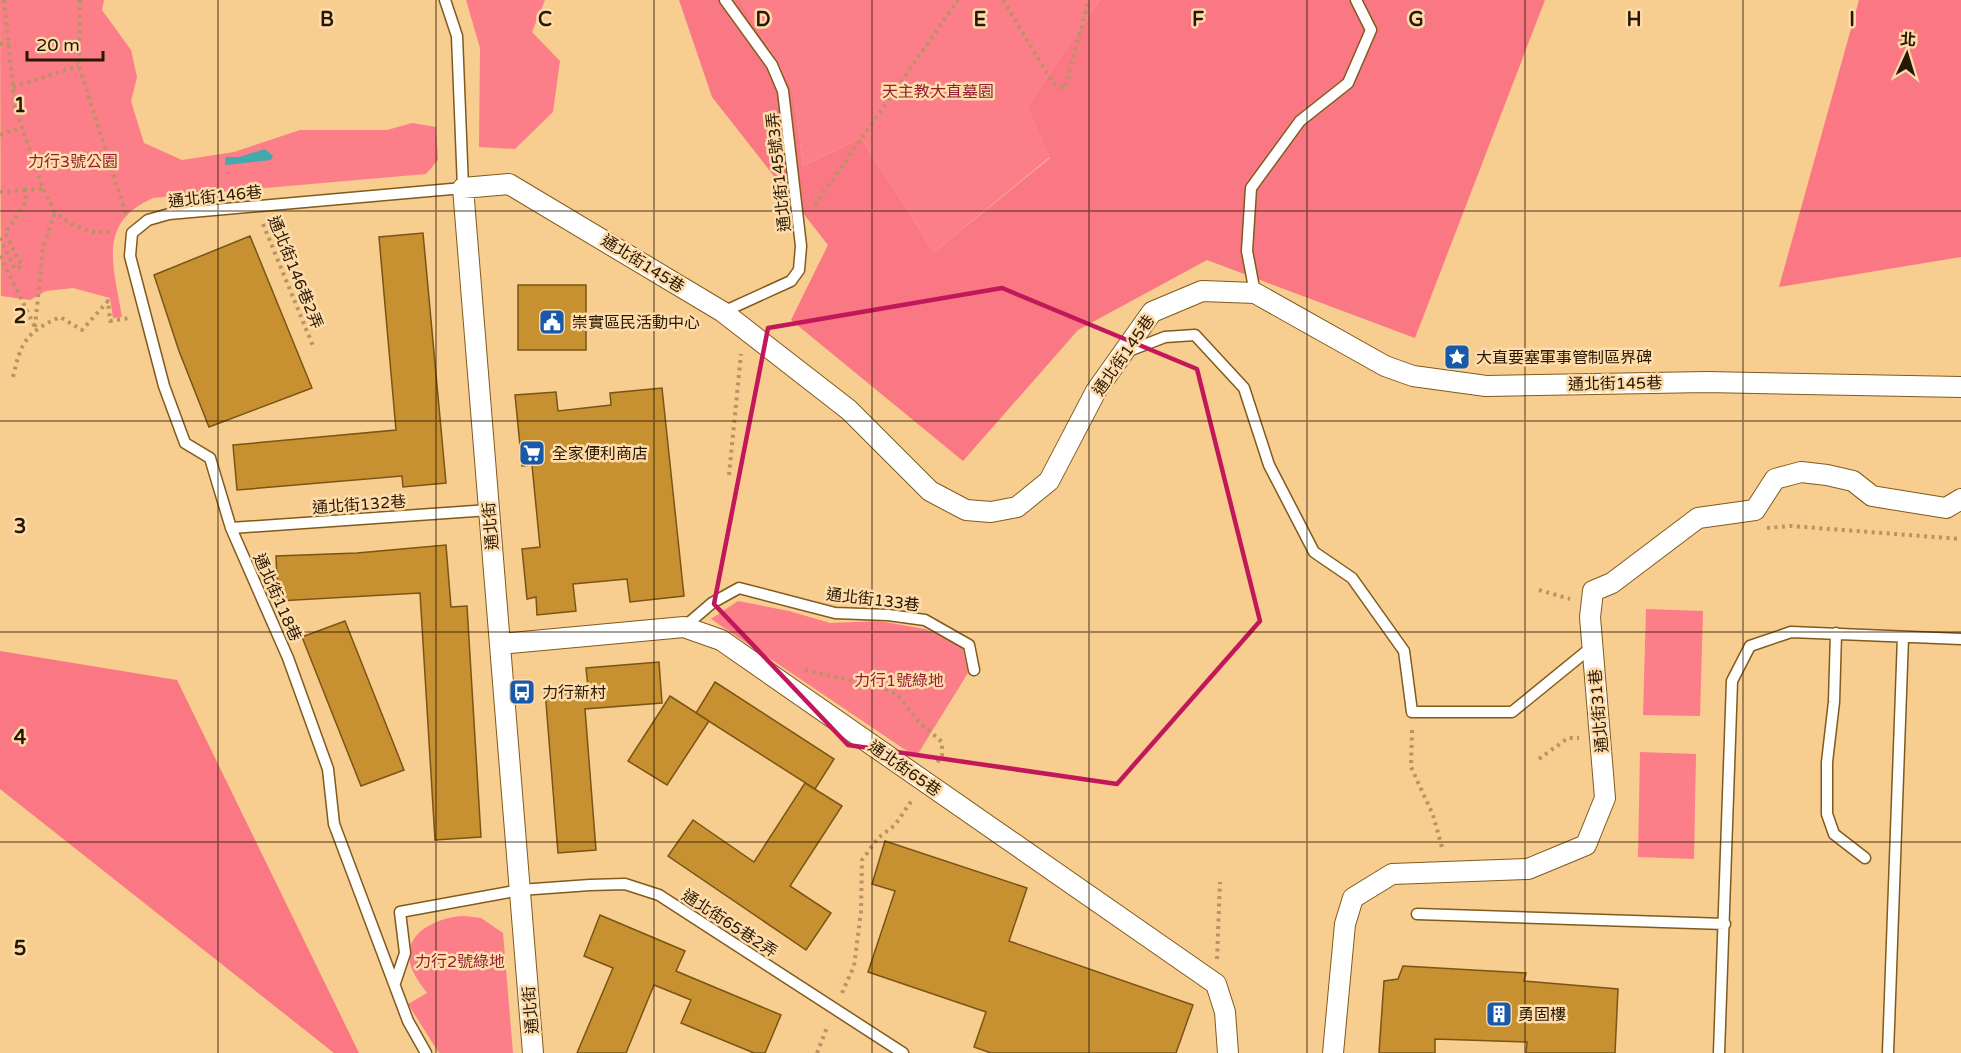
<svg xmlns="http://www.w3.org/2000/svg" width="1961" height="1053" font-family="'Varela Round','Noto Sans TC',sans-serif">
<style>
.green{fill:#fc7e89}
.forest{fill:#f97883}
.water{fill:#42aaac}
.building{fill:#c79031;stroke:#7a5514;stroke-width:1.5}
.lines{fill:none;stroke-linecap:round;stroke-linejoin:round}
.service-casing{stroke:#805b1c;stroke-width:13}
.minor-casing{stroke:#805b1c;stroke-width:22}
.path{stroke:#b79463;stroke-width:4;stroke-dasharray:3 4.5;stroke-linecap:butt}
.service{stroke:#fff;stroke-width:10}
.minor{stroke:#fff;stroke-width:20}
.marked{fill:none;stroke:#c2185b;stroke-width:4.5;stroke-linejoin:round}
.grid{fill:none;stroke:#281801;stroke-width:1.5;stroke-opacity:0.55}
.labels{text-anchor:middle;stroke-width:5;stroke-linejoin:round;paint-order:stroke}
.park-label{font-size:16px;fill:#931f34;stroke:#fedcac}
.street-label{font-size:16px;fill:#281801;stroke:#fedcac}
.poi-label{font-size:16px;fill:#281801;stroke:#fedcac;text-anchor:start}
.grid-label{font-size:20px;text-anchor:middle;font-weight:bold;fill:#281801;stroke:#fedcac;stroke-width:5;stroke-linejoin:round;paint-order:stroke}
</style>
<rect width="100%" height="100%" fill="#f8cd90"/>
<!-- green -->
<path class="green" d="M0,0H104L102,10L131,50L137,77L131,101L144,143L182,160L234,152L300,130H387L412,123L436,127L438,160L426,174L153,198C96,223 114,267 122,317L113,318L110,298L73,288L46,291L30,300L1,296Z
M466,0H545L532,32L560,61L553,112L515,149L479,147L480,48Z
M740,0H1100L1027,106L1050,157L934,252L861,138L803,166L793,89Z
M738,601L789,611L830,623L879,621L925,629L962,645L968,673L916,757L711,619Z
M1646,609L1703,611L1700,716L1643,715Z
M1640,752L1696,754L1694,859L1638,857Z
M464,916L481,918L503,933L513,1053H439L408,1004L427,993C422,986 415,977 412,969C398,934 437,917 464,916Z"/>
<!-- forest -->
<path class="forest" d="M679,0H740L793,89L803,166L861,138L934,252L1050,158L1027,106L1100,0H1545L1415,338L1207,260L1078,330L963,461L791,320L828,245L712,97Z
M1859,0H1961V257L1779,287Z
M0,651L177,680L359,1053H334L0,789Z"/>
<!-- water -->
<path class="water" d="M265,149L273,156L271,160L225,165L226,157H239Z"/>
<!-- building -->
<path class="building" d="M423,233L446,483L403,487L402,476L237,490L233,445L396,430L379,237Z
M250,236L312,388L209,427L179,351L154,275Z
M518,285H586V350H518Z
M662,388L684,596L630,602L627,579L573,584L576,611L537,615L536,597L527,599L522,549L540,547L532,465L522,466L515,395L556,392L558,411L611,405L610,393Z
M446,545L451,607L467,606L481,837L435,840L420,593L278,601L276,556L357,553Z
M345,621L404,770L361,786L302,637Z
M659,662L662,703L585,709L596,850L558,853L545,690L588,687L586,668Z
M715,682L834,759L815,789L696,713Z
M670,696L709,721L667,785L628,761Z
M805,783L842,806L790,886L831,913L806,950L668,856L693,820L754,862Z
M885,841L1027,888L1009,941L1193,1005L1176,1053H991L974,1047L986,1012L868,972L895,891L872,884Z
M600,915L685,951L676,971L781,1015L765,1053H754L681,1023L691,1000L654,985L626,1053H577L613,968L584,956Z
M1403,966L1526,973L1524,981L1618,989L1615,1053H1526L1527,1042L1435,1039V1053H1379L1384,981L1398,979Z"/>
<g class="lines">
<defs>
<path id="service" d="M1255,293L1247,251L1251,188L1300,121L1348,83L1371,30L1356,0
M723,312L791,281L799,270L801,246L783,91L772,65L725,0
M1126,352L1165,337L1195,335L1244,388L1269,465L1314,552L1352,578L1404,651L1412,712H1512L1593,646
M231,528L489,510
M684,627L712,603L739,588L835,613L888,615L925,620L969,645L974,670
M1836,633L1834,702L1827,762V814L1834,834L1865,858
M1417,914L1725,924
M395,983L405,953L400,912L520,890L590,885L625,884L659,895L903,1053
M426,1053L408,1021L334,824L328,769L288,658L231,528L210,458L185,443L164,386L130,256L132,233L148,220L169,214L463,188L457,36L445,0
M1719,1053L1732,681L1750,646L1791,632L1961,639
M1888,1053L1903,637"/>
<path id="minor" d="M500,644L684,627L721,640L1216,984L1225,1012L1228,1053
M533,1053L463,188L509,184L723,312L849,410L930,491L966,510L991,512L1017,507L1049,481L1096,391L1152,312L1202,291L1255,293L1385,366L1413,376L1486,386L1707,382L1961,387
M1333,1053L1345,924L1353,898L1392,874L1528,869L1586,845L1605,798L1590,617L1593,591L1612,583L1698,518L1755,510L1775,479L1801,472L1827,475L1853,481L1872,496L1946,508L1961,499"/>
</defs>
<!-- service casing -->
<use href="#service" class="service-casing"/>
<!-- minor casing -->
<use href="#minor" class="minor-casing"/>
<!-- path -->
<path class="path" d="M4,0L15,106L43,189L55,212L71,224L92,232H114
M80,0L79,66L127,217
M1003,0L1053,83L1064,89L1089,0
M0,44H9
M13,87L79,66
M0,135L22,127
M0,192L25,190
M815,205L958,0
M263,224L313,346
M0,238L15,269L22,266L5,233L26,202L25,190L43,189
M0,256L35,327
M35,327L43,248L55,212
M13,377C21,341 27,332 60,317L82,330L108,301L110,321L130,318
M729,475L741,354
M1767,528L1791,526L1961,539
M1539,590L1570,599
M805,670L875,686L897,694L918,721L942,742V755L936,764
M1412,730L1411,767L1433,815L1443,851
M1539,759L1568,738H1579
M1217,959L1220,882
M842,993L854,966L861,912L862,860L878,838L895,825L912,800
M817,1053L828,1025"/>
<!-- service -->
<use href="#service" class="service"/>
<!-- minor -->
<use href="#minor" class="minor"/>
</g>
<!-- marked area -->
<path class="marked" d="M1002,288L1197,369L1260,621L1117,784L848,745L714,604L768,328Z"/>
<!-- grid -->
<path class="grid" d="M218,0V1053M436,0V1053M654,0V1053M872,0V1053M1089,0V1053M1307,0V1053M1525,0V1053M1743,0V1053M0,211H1961M0,421H1961M0,632H1961M0,842H1961"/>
<!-- icons -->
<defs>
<symbol id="civic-square" viewBox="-11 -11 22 22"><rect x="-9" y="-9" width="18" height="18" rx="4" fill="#1959aa" stroke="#fedcac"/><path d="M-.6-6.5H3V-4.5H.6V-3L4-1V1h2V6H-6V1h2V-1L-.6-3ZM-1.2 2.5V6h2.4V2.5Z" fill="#fff"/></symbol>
<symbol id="sight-square" viewBox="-11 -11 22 22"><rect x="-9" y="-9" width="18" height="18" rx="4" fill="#1959aa" stroke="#fedcac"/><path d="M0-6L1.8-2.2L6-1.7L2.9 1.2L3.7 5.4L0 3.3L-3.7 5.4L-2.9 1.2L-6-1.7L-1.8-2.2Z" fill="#fff"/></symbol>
<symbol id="supermarket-square" viewBox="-11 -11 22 22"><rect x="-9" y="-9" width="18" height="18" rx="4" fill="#1959aa" stroke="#fedcac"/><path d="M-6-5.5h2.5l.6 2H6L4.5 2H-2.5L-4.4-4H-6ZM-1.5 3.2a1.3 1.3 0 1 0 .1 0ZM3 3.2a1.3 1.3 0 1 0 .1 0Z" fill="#fff"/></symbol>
<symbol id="bus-square" viewBox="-11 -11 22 22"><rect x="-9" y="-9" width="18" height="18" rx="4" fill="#1959aa" stroke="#fedcac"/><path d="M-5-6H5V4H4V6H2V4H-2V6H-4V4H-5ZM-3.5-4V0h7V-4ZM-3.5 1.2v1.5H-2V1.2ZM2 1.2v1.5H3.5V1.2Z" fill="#fff"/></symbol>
<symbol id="building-square" viewBox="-11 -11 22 22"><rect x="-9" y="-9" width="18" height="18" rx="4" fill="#1959aa" stroke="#fedcac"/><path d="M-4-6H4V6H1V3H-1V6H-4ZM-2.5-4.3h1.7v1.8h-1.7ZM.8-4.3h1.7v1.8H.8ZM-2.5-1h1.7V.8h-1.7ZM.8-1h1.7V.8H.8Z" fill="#fff"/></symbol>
</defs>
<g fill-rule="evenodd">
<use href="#civic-square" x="537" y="307" width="30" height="30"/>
<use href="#sight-square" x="1442" y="342" width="30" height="30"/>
<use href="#supermarket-square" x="517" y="438" width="30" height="30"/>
<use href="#bus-square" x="507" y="677" width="30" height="30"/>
<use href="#building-square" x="1484" y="999" width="30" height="30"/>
</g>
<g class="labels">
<!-- park labels -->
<g class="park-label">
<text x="938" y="97">天主教大直墓園</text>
<text x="73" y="167">力行3號公園</text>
<text x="899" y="686">力行1號綠地</text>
<text x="460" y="967">力行2號綠地</text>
</g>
<!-- street labels -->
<g class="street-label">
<text transform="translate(778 172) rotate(-96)" y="6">通北街145號3弄</text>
<text transform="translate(215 196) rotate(-6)" y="6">通北街146巷</text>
<text transform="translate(643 263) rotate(32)" y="6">通北街145巷</text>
<text transform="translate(296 272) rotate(68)" y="6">通北街146巷2弄</text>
<text transform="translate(1123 355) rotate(-55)" y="6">通北街145巷</text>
<text transform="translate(1615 383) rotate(-1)" y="6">通北街145巷</text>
<text transform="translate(359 504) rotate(-4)" y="6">通北街132巷</text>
<text transform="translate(490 526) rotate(-95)" y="6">通北街</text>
<text transform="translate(278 597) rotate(66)" y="6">通北街118巷</text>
<text transform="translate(873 599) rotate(7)" y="6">通北街133巷</text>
<text transform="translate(1598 711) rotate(-95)" y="6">通北街31巷</text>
<text transform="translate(905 768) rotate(35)" y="6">通北街65巷</text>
<text transform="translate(730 923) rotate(33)" y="6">通北街65巷2弄</text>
<text transform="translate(530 1010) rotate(-95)" y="6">通北街</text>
</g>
<!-- poi labels -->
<g class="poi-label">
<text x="572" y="328">崇實區民活動中心</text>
<text x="1476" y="363">大直要塞軍事管制區界碑</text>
<text x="552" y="459">全家便利商店</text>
<text x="542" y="698">力行新村</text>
<text x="1518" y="1020">勇固樓</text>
</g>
</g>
<g class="grid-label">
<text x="327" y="26">B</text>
<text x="545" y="26">C</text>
<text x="763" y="26">D</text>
<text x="980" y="26">E</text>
<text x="1198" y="26">F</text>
<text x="1416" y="26">G</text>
<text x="1634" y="26">H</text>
<text x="1852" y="26">I</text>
<text x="20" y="112">1</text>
<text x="20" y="323">2</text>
<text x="20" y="533">3</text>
<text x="20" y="744">4</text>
<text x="20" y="955">5</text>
</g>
<!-- north arrow -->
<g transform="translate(1907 54) rotate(4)" stroke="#fedcac" stroke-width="4.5" paint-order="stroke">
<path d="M0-4.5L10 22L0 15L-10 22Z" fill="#281801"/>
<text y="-9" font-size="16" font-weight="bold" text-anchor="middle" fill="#281801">北</text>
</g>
<!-- scale -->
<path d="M27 51v9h76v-9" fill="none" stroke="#281801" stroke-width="3"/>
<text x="36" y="51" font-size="18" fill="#281801" stroke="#fedcac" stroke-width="4.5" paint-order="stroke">20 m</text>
</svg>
